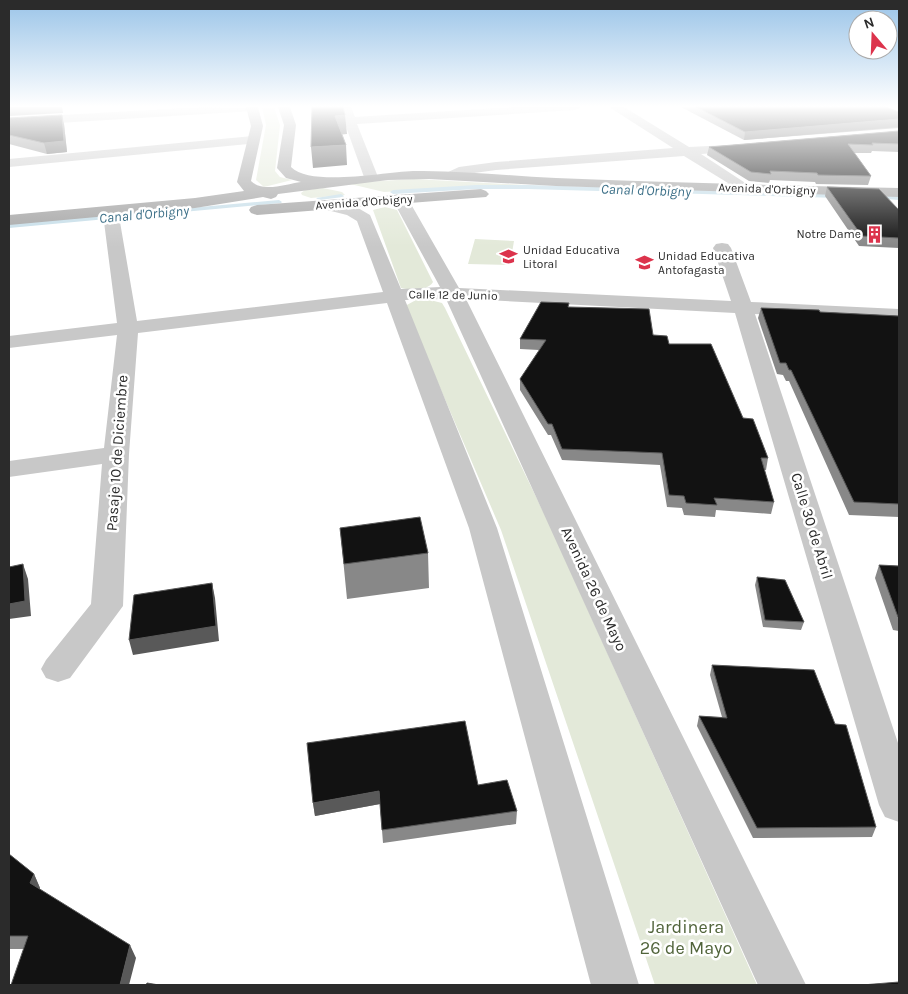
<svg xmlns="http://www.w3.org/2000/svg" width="908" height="994" font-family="Karla,sans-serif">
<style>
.green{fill:#e3e9d9}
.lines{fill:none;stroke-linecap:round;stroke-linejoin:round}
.stream{fill:#c5dde8;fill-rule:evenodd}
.minor{fill:#c8c8c8;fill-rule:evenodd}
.major{fill:#a3a3a3;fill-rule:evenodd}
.wall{fill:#888}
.shaded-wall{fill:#595959}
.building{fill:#121212;stroke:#595959}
.labels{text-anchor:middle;stroke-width:5;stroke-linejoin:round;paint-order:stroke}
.far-street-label{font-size:12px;fill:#2b2b2b;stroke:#fff}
.far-poi-label{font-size:12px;fill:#2b2b2b;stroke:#fff;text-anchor:start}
.far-water-label{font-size:14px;font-style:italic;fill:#3e7189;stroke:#fff}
.street-label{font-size:15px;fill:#2b2b2b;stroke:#fff}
.near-park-label{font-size:18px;fill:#51643b;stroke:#fff}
</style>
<rect width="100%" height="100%" fill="#fff"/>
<!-- green -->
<path class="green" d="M262,107H274L280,125L275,171L280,177L292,180L264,187L256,180L266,125Z
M414,179L544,186H489L384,192L346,183Z
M323,188L342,192L345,195L311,198L302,195L301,193L305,190Z
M385,207L397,210L433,282C428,291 410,290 401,288L373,210Z
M475,239L514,241L510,265L468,264Z
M426,299L442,303L445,308L551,528L757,985H655L501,530L405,306L416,300Z"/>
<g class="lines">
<!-- stream -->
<path class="stream" d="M476,185H528L838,194L841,196L838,198L528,189H476L393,194L390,192L393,190Z
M341,194L344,196L343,197L319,200L316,198Z
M875,195L899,196V200L873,198V196Z
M279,200L282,202L281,203L9,228V224Z"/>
<!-- minor -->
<path class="minor" d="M203,107L259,108L253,111L9,126V118Z
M339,107H351L355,117L513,107H581L575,110L357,124L378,177L376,180H366L364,177Z
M609,107H624L689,147L749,144L751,147L749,150L744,151L701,154L753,188L751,191H741L684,156L496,170L467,174L451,180L446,179L444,176L446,173L459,167L496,162L673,148Z
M253,136L258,137L259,140L258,143L9,167V159Z
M397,194L402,196L412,206L459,288L731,301L713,248L716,244L722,243L728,244L731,248L751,302L899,309V321L755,314L899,746V822L885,817L879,805L735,313L466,299L806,985H758L446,299L405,300L497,528L639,985H591L469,528L387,303L138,333L129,454L123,606L70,678L58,682L46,678L41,669L46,660L91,604L102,464L9,477V461L104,448L117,335L9,348V336L117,323L104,222L106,219H118L120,222L137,321L383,292L357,221L347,215L319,208L316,205L319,202L324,200L358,208L370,215L401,289L440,287L397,208L389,199L392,196Z"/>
<!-- major -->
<path class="major" d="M246,107H258L263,126L251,181C263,193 286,184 301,182L286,178L277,168L284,125L278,107H290L296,125L291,167C311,187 384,172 413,171C460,170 508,176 556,178C670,183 785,185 899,188V197L556,186L429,179L388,180L278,194L276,197L271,199L263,197L195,208L9,225V215L195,198L244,191L237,182L251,126Z
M481,189L486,191L489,194L486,197L257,215L251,213L249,210L251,207L257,205Z"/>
</g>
<!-- wall -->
<path class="wall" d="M681,107H886L899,112V128L744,140Z
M9,118L64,124L67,152L47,154L9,144Z
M899,131V152L872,151L871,153H854L871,176L868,185L816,184L815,182L770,180L769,183L749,181L707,155L709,147Z
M827,187L899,209V248L859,246L825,196Z
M568,307L653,335L669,344L743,418L768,458L766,470H764L774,502L771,514L716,510L715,517L684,515L682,508L667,507L660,465L562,460L551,435H548L520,390V379L539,350L520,349V339Z
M761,308L820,312L899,316V517L849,515L789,381H786L783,375L777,374L758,318Z
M340,528L428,553L429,588L347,599Z
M879,565L899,566V631L893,630L875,578Z
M757,577L804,622L801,630L763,627L755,585Z
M712,665L876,827L872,837L753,838L697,726L699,716L722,717L710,675Z
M478,785L517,811L516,824L383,843L380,804L315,816L313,803Z
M9,854L34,874L40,888V889L136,958L24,949H9Z"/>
<!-- shaded-wall -->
<path class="shaded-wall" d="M9,107H62L63,113L9,116Z
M62,115L64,124L67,152L47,154L44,143Z
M345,115L347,134L336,135L335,116Z
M899,119V127L744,140L745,132Z
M346,145L347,165L313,168L311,147Z
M23,564L28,579L31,616L9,619V604Z
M212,583L215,598L219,641L133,655L129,640Z
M379,791L380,804L315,816L313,803Z
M34,874L40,888L37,897L30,883Z
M130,945L136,958L129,985H120Z"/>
<!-- building -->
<path class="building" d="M312,107H343L345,115L335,116L346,145L311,147Z
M696,107H886L899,112V119L745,132Z
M62,115L64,141L44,143L9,135V118Z
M899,131V144L872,143L873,145L848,144L871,176L818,175L817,173L770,171L771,174L751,172L709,147Z
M827,187L879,189L898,209H899V238L862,236Z
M541,302L569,303L568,307L649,309L653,335L667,336L669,344H711L743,418L753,419L768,458H761L774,502L714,498L717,505L686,503L684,496L669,495L662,453L562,449L552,424H548L520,379L546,340L520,339Z
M761,308L819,310L820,312L899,316V504L854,502L791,370H789L786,363H780Z
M420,517L428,553L344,564L340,528Z
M23,564L25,601L9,604V567Z
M879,565L899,566V617H898Z
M757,577L785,580L804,622L765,620Z
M212,583L216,626L129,640L134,595Z
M712,665L814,670L835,724L846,725L876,827L757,828L699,716L727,718Z
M465,721L478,785L507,780L517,811L382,830L379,791L313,803L307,743Z
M9,854L34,874L30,883L130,945L120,985H11L28,936H9Z
M899,982V985H862Z
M147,983L159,985H146Z"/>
<!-- sky -->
<linearGradient id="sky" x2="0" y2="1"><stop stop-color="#9ac4e8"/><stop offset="0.43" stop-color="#fff"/><stop offset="1" stop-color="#fff" stop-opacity="0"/></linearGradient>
<rect width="908" height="247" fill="url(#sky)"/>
<!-- icons -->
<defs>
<symbol id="building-bare" viewBox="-9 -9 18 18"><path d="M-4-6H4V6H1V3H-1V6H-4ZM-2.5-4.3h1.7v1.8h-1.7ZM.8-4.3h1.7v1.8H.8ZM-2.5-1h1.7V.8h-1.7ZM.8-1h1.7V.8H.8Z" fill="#dc334c" stroke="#fff" stroke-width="2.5" paint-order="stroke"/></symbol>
<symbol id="school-bare" viewBox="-9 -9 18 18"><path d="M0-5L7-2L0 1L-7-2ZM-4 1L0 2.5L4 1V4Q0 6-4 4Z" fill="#dc334c" stroke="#fff" stroke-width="2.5" paint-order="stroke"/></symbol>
</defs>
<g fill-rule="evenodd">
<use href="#building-bare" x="862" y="222" width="25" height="25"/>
<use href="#school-bare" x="496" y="244" width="25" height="25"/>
<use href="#school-bare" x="632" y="250" width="25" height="25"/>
</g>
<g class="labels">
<!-- far-street labels -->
<g class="far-street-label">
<text transform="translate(767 189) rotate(2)" y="4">Avenida d'Orbigny</text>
<text transform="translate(364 202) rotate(-4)" y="4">Avenida d'Orbigny</text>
<text transform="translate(453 295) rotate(1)" y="4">Calle 12 de Junio</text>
</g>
<!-- far-poi labels -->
<g class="far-poi-label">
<text x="861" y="238" text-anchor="end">Notre Dame</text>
<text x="523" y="254">Unidad Educativa<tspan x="523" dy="14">Litoral</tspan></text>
<text x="658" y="260">Unidad Educativa<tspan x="658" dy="14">Antofagasta</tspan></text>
</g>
<!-- far-water labels -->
<g class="far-water-label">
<text transform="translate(646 190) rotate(2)" y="5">Canal d'Orbigny</text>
<text transform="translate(144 214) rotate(-5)" y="5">Canal d'Orbigny</text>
</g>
<!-- street labels -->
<g class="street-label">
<text transform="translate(117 453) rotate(-86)" y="5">Pasaje 10 de Diciembre</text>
<text transform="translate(812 526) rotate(73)" y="5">Calle 30 de Abril</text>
<text transform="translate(594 589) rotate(65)" y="5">Avenida 26 de Mayo</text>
</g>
<!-- near-park labels -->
<g class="near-park-label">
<text x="686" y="933">Jardinera<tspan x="686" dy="21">26 de Mayo</tspan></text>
</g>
</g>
<!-- border -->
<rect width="908" height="994" fill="none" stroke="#2b2b2b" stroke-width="20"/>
<!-- north arrow -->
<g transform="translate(873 35) rotate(341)"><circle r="24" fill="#ffffff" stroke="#aaaaaa"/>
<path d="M0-4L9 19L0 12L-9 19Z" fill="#dc334c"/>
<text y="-8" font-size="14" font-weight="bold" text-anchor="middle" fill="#2b2b2b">N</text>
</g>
</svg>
